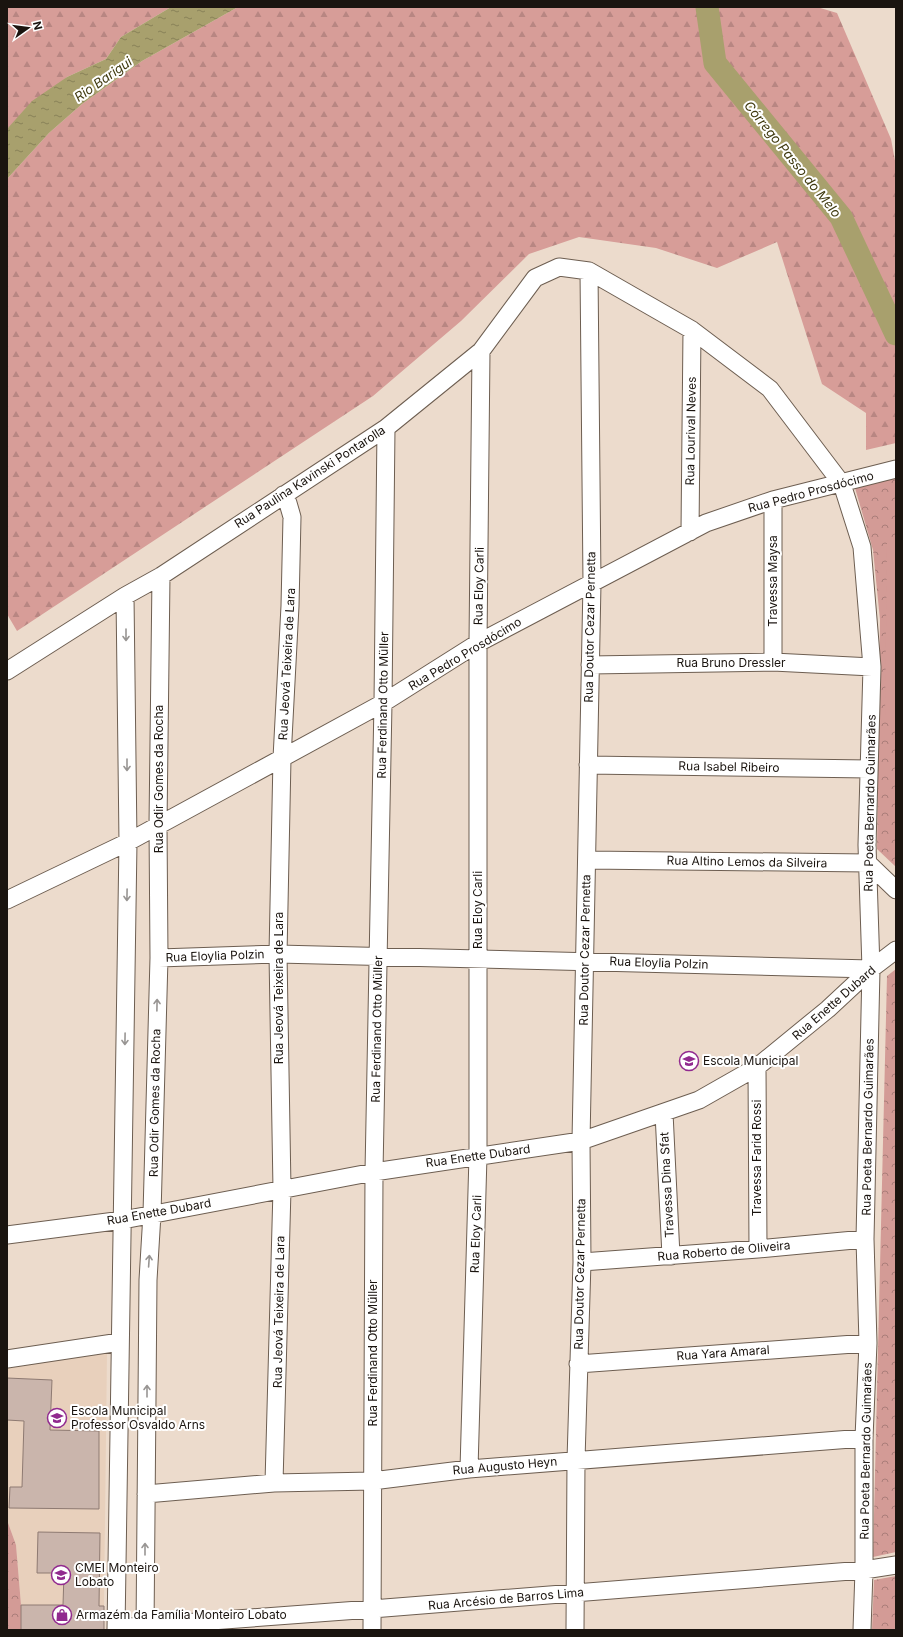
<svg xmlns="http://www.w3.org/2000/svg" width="903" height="1637" font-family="Inter,sans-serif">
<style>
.built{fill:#e8d0bc}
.forest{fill:url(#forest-firs)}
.park{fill:url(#park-crowns)}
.pitch{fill:#d39b96}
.water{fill:url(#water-ripples)}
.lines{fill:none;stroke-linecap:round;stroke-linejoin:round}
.river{stroke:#a8a06d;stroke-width:23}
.building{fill:#cab5ac;stroke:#8e7a72}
.minor-casing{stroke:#6d5e51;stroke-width:19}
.minor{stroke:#fff;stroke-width:17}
.oneway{stroke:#989593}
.labels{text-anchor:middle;stroke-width:4;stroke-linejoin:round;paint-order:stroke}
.street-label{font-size:12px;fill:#1a140f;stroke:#fff}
.poi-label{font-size:12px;fill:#1a140f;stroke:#fff;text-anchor:start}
.water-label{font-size:13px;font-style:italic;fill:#403a10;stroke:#fff}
</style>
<defs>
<pattern id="forest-firs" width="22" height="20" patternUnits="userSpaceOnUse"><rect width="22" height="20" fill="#d79d98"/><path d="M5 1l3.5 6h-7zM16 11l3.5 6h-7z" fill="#b88682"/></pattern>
<pattern id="park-crowns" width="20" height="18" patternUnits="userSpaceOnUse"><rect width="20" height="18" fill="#d39b96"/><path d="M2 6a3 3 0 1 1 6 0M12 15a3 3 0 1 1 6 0" fill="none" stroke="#aa7d79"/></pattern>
<pattern id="water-ripples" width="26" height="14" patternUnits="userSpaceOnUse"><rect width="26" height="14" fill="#a8a06d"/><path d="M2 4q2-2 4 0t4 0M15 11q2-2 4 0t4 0" fill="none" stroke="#888158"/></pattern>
</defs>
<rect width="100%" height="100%" fill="#ecdbcc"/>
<!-- built -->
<path class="built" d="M107,1351L104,1606L21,1605L16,1545L7,1520V1366Z"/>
<!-- forest -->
<path class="forest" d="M7,7H171L121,37L106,59L67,77L7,129Z
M238,7H817L837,13L891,139L896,166V443L866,450V413L822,384L777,242L717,268L656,248L579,237L529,254L461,321L373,396L17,631L7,614V179L49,133L82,104L142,61Z"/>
<!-- park -->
<path class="park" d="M896,478V867L877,849L880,620L873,550L855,488Z
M896,969V1552L873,1557L887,976Z
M7,1520L16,1545L21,1605V1630H7Z
M896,1576V1630H872L874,1580Z"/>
<!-- pitch -->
<path class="pitch" d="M887,539H896V717H885Z"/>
<!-- water -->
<path class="water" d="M171,7H238L142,61L82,104L49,133L7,179V129L32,101L67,77L106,59L121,37Z"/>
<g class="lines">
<!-- river -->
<path class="river" d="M707,7L715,63L841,217L896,334"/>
</g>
<!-- building -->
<path class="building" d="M7,1378L52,1380L50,1430L99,1431V1509L9,1508L10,1487H22L24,1421L7,1420Z
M38,1532L100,1533L99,1606H104V1630H21V1605H63L64,1573H37Z"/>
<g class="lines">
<defs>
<path id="minor" d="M773,500V662
M690,532L692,330
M590,665L773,662L872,667
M7,671L125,596L161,576L386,428L481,351L535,278L559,267L589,271L692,330L770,389L842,484L862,547L872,667L867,845L871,969L865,1239L868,1343L864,1438V1570L862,1630
M588,765L869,769
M587,860L868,863L896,890
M7,900L128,842L383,703L478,643L706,523L773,500L896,469
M159,958L278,954L871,969
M757,1067L758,1249
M664,1113L671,1256
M7,1235L123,1220L374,1172L581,1141L699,1100L757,1067L828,1009L871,969L896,950
M582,1262L758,1249L865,1239
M7,1359L120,1342
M578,1364L868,1343
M469,1469L478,1156V643L481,351
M274,1483L282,1189L278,954L282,758L290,606L292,517L288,503L283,495
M146,1494L274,1483L372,1481L469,1469L864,1438
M116,1628L372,1609L864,1570L896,1565
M116,1630L128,842L125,596
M145,1630L148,1280L152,1214L159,958L158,825L161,576
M372,1630L374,1172L383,703L386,428
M575,1630L576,1460L582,1262L581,1141L592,583L589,271"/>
</defs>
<!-- minor casing -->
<use href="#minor" class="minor-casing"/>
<!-- minor -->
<use href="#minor" class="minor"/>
</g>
<!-- one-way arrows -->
<defs><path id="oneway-shaft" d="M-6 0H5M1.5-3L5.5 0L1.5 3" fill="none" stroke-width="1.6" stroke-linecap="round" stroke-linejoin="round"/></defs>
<g class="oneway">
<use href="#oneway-shaft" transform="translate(126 635) rotate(90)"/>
<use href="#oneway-shaft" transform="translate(127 765) rotate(90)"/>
<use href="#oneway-shaft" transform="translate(127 895) rotate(91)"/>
<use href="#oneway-shaft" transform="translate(157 1005) rotate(-89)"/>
<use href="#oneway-shaft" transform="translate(125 1039) rotate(91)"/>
<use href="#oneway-shaft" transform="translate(149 1261) rotate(-86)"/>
<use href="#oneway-shaft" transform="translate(147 1391) rotate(-90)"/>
<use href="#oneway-shaft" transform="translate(145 1549) rotate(-90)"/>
</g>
<!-- icons -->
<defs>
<symbol id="school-ring" viewBox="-11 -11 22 22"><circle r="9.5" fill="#fff" stroke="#912a8f" stroke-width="1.5"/><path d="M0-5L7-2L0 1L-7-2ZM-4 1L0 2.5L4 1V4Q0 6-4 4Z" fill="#912a8f"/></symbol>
<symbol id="shop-ring" viewBox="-11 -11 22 22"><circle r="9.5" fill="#fff" stroke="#912a8f" stroke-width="1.5"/><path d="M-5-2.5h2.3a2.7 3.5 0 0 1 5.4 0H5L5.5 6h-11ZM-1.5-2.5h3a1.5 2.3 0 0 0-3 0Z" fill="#912a8f"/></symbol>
</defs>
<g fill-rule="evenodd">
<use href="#school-ring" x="678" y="1050" width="22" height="22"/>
<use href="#school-ring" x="46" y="1407" width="22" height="22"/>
<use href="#school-ring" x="50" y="1564" width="22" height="22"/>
<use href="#shop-ring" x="51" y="1604" width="22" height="22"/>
</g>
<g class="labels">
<!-- street labels -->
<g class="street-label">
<text transform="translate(691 431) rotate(-89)" y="4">Rua Lourival Neves</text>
<text transform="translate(310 477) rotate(-33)" y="4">Rua Paulina Kavinski Pontarolla</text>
<text transform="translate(811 492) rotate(-15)" y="4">Rua Pedro Prosdócimo</text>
<text transform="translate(773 581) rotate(-90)" y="4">Travessa Maysa</text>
<text transform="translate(479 586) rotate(-89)" y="4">Rua Eloy Carli</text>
<text transform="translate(590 627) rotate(-89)" y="4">Rua Doutor Cezar Pernetta</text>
<text transform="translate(465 654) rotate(-31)" y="4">Rua Pedro Prosdócimo</text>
<text x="731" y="667">Rua Bruno Dressler</text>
<text transform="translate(287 664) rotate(-87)" y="4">Rua Jeová Teixeira de Lara</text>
<text transform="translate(383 705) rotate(-89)" y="4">Rua Ferdinand Otto Müller</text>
<text transform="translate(729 767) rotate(1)" y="4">Rua Isabel Ribeiro</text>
<text transform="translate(159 779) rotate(-90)" y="4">Rua Odir Gomes da Rocha</text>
<text transform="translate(870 803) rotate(-89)" y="4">Rua Poeta Bernardo Guimarães</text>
<text transform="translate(747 862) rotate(1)" y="4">Rua Altino Lemos da Silveira</text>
<text transform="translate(478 910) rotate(-90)" y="4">Rua Eloy Carli</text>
<text transform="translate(585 950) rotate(-89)" y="4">Rua Doutor Cezar Pernetta</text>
<text transform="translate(215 956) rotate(-2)" y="4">Rua Eloylia Polzin</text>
<text transform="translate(659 963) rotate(2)" y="4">Rua Eloylia Polzin</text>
<text transform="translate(279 988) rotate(-90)" y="4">Rua Jeová Teixeira de Lara</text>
<text transform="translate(834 1003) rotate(-41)" y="4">Rua Enette Dubard</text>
<text transform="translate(377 1029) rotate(-89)" y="4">Rua Ferdinand Otto Müller</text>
<text transform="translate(155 1103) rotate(-89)" y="4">Rua Odir Gomes da Rocha</text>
<text transform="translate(868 1127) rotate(-89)" y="4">Rua Poeta Bernardo Guimarães</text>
<text transform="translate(478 1156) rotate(-8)" y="4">Rua Enette Dubard</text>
<text transform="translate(757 1158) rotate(-90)" y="4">Travessa Farid Rossi</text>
<text transform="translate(667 1185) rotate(-93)" y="4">Travessa Dina Sfat</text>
<text transform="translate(159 1212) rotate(-10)" y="4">Rua Enette Dubard</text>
<text transform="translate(476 1234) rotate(-88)" y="4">Rua Eloy Carli</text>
<text transform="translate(724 1251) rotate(-5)" y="4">Rua Roberto de Oliveira</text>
<text transform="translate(580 1274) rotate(-89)" y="4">Rua Doutor Cezar Pernetta</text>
<text transform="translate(279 1312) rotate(-89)" y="4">Rua Jeová Teixeira de Lara</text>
<text transform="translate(373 1353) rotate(-90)" y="4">Rua Ferdinand Otto Müller</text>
<text transform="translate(723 1353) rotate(-4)" y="4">Rua Yara Amaral</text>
<text transform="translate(866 1451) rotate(-89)" y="4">Rua Poeta Bernardo Guimarães</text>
<text transform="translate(505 1466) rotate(-5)" y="4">Rua Augusto Heyn</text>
<text transform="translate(506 1599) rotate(-5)" y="4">Rua Arcésio de Barros Lima</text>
</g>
<!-- poi labels -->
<g class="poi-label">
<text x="703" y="1065">Escola Municipal</text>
<text x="71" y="1415">Escola Municipal<tspan x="71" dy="14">Professor Osvaldo Arns</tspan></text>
<text x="75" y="1572">CMEI Monteiro<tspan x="75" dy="14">Lobato</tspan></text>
<text x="76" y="1619">Armazém da Família Monteiro Lobato</text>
</g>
<!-- water labels -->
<g class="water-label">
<text transform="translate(103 79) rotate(-35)" y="5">Rio Barigui</text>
<text transform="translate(793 159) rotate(51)" y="5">Córrego Passo do Melo</text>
</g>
</g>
<!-- border -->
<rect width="903" height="1637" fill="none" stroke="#1a140f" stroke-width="16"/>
<!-- north arrow -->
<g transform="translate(28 28) rotate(76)" stroke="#ffffff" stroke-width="3" paint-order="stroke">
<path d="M0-3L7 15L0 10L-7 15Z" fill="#1a140f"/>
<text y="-6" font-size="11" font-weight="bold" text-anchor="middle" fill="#1a140f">N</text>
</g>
</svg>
